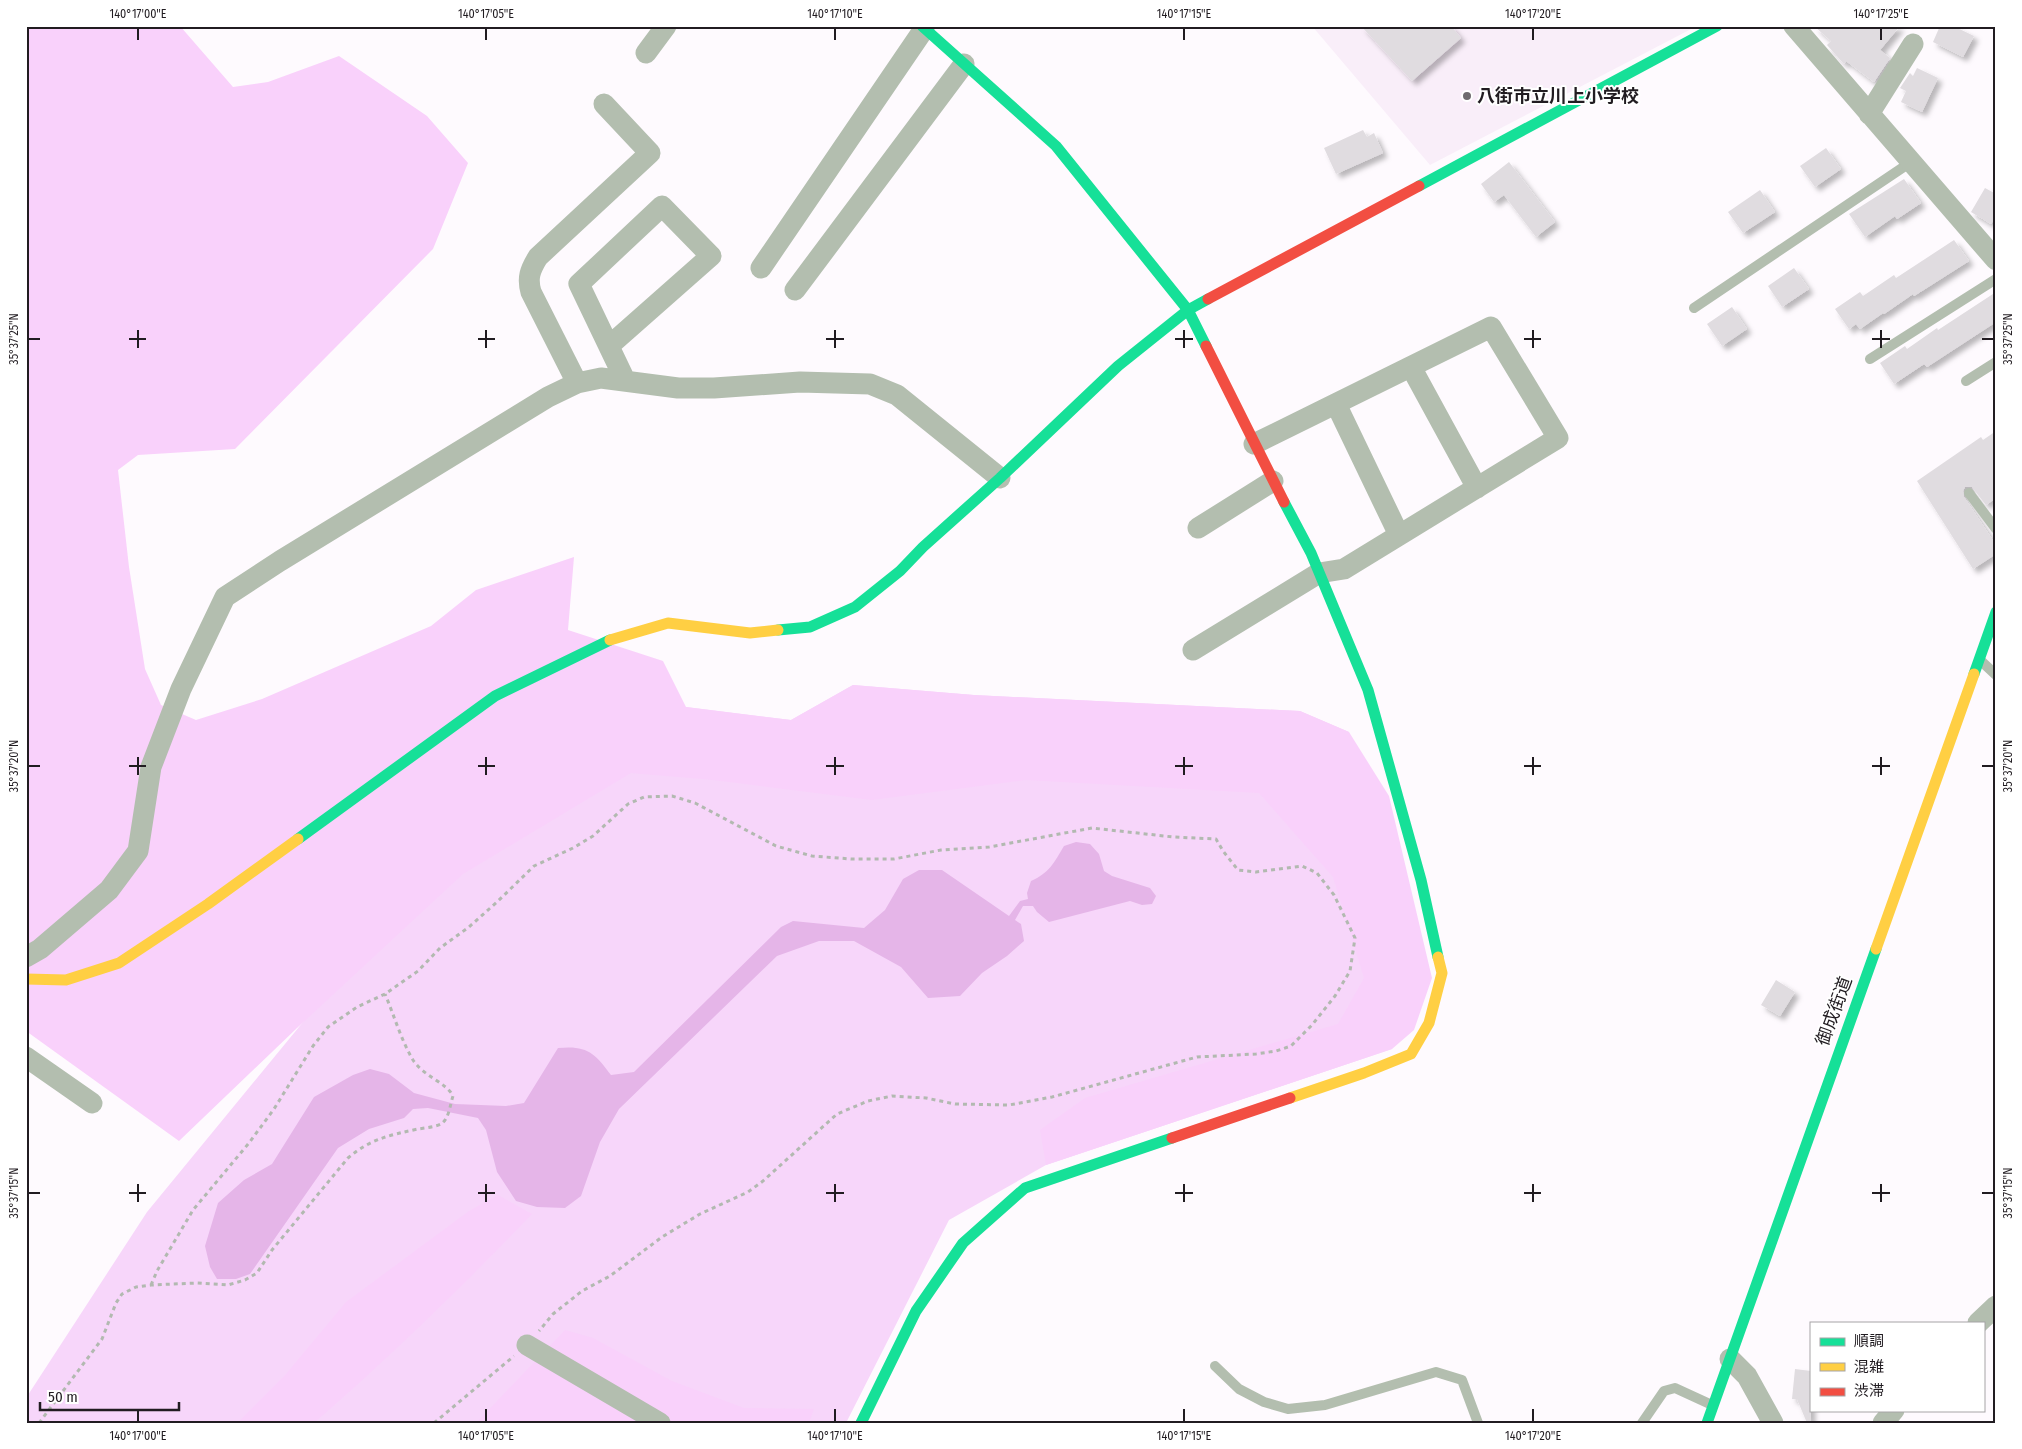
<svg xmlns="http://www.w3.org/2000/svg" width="2022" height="1449" font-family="'Fira Sans Condensed','Noto Sans JP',sans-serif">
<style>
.built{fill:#f9eef9}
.green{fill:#f7d6fa}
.forest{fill:#f9d1fb}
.water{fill:#e5b5e8}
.building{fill:#e0dce0;filter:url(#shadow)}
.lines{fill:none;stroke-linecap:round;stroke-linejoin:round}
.path{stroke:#b2b9b0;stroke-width:3;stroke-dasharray:4 4;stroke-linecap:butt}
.lane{stroke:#b3beaf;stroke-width:10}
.street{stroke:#b3beaf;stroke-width:21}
.fast{stroke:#16e098;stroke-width:11}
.slow{stroke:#ffcf43;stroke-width:11}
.jam{stroke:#f24e42;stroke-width:11}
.ticks{fill:none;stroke:#211c21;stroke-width:2}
.poi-dot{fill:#6e6a6e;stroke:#fff;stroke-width:2}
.labels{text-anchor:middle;stroke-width:4;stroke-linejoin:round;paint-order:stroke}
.poi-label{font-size:18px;font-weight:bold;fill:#211c21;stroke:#fff;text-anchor:start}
.street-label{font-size:18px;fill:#211c21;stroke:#fff}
.neatline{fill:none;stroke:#211c21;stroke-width:2}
.ticks-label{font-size:12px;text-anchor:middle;fill:#211c21}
</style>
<defs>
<filter id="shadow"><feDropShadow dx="4.5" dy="4.5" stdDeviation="2.5" flood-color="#0004"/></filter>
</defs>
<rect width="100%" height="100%" fill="#fefafe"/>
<!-- built -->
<path class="built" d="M1312,26H1697L1430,165Z"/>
<!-- green -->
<path class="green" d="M853,685L974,695L1300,711L1349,732L1392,1049L1046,1165L949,1220L846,1423H26V1398L147,1212L478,809L686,707L791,720Z"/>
<!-- forest -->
<path class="forest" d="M26,26H180L233,87L268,82L339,56L427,116L468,163L433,249L235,449L138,455L118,470L129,567L145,669L161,705L196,720L262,699L431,626L476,590L574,557L568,630L663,661L686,707L791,720L853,685L974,695L1300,711L1349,732L1389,796L1432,978L1414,1030L1392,1049L1046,1165L1040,1130L1085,1098L1338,1024L1364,978L1333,877L1259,793L1026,780L872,800L713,780L631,773L463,874L296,1029L179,1141L26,1031Z
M498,1195L532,1214C462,1287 390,1357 314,1423H237L286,1374L346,1302L469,1211Z
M565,1330L593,1338L672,1381L744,1408L814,1409L809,1423H476Z"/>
<!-- water -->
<path class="water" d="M1076,842L1090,844L1099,854L1104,871L1112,876L1150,888L1156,896L1152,904L1142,905L1130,901L1049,922L1037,912L1033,906H1023L1015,920L1021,924L1024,941L1007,956L982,973L960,996L928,998L901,967L854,941H819L777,956L619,1109L600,1142L581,1196L565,1208L537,1207L516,1201L497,1172L486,1130L478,1118L428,1108L413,1109L404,1118L369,1129L338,1148L250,1274L236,1279H217L210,1267L205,1246L218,1203L244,1180L272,1164L314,1097L353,1075L370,1069L389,1074L414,1093L455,1104L506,1106L524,1103L558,1048C587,1045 595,1053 611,1075L634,1072L781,927L793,921L864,928L885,910L903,879L919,870H942L1009,916L1020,901L1028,899L1027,893L1031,881C1049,873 1054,863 1064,846Z"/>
<!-- building -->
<path class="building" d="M1361,26H1451L1461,38L1412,81Z
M1814,26H1900L1880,50L1890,58L1874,82L1846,61L1844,64L1827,45L1831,41Z
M1940,26H1953L1974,36L1963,57L1933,42Z
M1917,68L1938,78L1922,112L1901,102L1906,91L1900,88L1910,73L1913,76Z
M1363,130L1367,137L1374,133L1383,153L1336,174L1324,148Z
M1826,148L1841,169L1815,187L1800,166Z
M1509,162L1555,222L1536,237L1504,195L1494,202L1481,184Z
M1904,179L1921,203L1897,219L1895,216L1865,237L1849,214Z
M1985,188L1996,194V216L1991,224L1971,212Z
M1760,190L1775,212L1743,233L1728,212Z
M1954,240L1969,261L1914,296L1913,294L1884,314L1883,313L1860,329L1856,324L1849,329L1835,309L1860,292L1863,296L1894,275L1896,278Z
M1794,268L1809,289L1782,307L1768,286Z
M1996,292V322L1927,367L1924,364L1894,384L1880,363L1905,346L1907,349L1937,328L1938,330Z
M1732,307L1747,329L1722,346L1707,324Z
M1996,431V498L1986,505L1972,487H1965L1963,491L1964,497L1996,545V554L1973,569L1917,481L1981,437L1983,440Z
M1776,980L1795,992L1780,1016L1761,1005Z
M1795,1369L1811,1371V1423H1807L1797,1399H1792Z"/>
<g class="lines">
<!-- path -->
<path class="path" d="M151,1285L157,1271L193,1210L249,1143L274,1109L313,1046L328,1027L357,1007L385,994L418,971L440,948L469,927L497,902L534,866L573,848L593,836L628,804L644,797L672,796L695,803L776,846L812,856L851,859H894L941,850L989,847L1092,828L1173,837L1216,839L1223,851L1238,870L1256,872L1302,866L1317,873L1334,895L1355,938L1350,971L1335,996L1312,1025L1291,1046L1276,1051L1256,1054L1197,1057L1052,1097L1009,1105L955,1104L926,1098L892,1096L868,1101L837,1114L763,1181L748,1192L700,1214L662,1237L610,1276L582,1291L553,1314L539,1331
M39,1423L102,1339L116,1303L122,1294L136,1287L151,1285L197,1283L228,1285L245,1280L257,1273L272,1250L348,1158C370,1139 390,1135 418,1129C424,1128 435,1127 441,1124C449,1119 450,1105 453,1096C447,1083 423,1076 413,1060C401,1040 394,1015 385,994
M434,1423L514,1356"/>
<!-- lane -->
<path class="lane" d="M1694,308L1911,162
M1870,359L1996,279
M1966,381L1996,362
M1969,493L1996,529
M1980,660L1996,675
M1215,1366L1239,1389L1264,1402L1288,1409L1325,1405L1436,1372L1462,1380L1478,1423
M1642,1423L1664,1391L1675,1388L1712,1405"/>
<!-- street -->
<path class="street" d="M1794,26L1996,260
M646,53L666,26
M1869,114L1913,44
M761,268L924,29
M795,290L964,64
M609,346L711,256L662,206L579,284L625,380
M1411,367L1477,488
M577,383L531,292C527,278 530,270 538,257L650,153L604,104
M1336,404L1399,535
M1198,528L1273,481
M1193,650L1319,573L1344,569L1558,438L1491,327L1254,444
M26,957L40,949L109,890L138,851L151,767L181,689L225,597L280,561L548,397L577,383L601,378L678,388H714L800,382L870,384L897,395L1000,478
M26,1057L92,1103
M1978,1323L1996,1306
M527,1345L660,1423
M1730,1359L1747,1376L1773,1423
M1883,1423L1894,1410"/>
<!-- fast -->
<path class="fast" d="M922,26L1056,146L1188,310L1206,346
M1419,186L1717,26
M1284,502L1311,553L1368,690L1421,880L1438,957
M778,630L810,627L855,607L900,571L923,547L1000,478L1118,366L1188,310L1208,299
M1974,674L1996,612
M298,839L495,696L610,640
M861,1423L916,1311L963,1243L1025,1188L1172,1138
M1707,1423L1876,949"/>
<!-- slow -->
<path class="slow" d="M610,640L668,623L750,633L778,630
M1876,949L1974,674
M26,979L66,980L119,963L208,904L298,839
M1290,1098L1364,1073L1411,1054L1429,1023L1442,973L1438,957"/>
<!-- jam -->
<path class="jam" d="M1208,299L1419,186
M1206,346L1284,502
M1172,1138L1290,1098"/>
</g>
<!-- ticks -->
<path class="ticks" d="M138,28V40M486,28V40M835,28V40M1184,28V40M1533,28V40M1881,28V40M138,330V348M486,330V348M835,330V348M1184,330V348M1533,330V348M1881,330V348M28,339H40M129,339H146M478,339H495M826,339H844M1175,339H1193M1524,339H1541M1872,339H1890M1982,339H1994M138,757V775M486,757V775M835,757V775M1184,757V775M1533,757V775M1881,757V775M28,766H40M129,766H146M478,766H495M826,766H844M1175,766H1193M1524,766H1541M1872,766H1890M1982,766H1994M138,1184V1202M486,1184V1202M835,1184V1202M1184,1184V1202M1533,1184V1202M1881,1184V1202M28,1193H40M129,1193H146M478,1193H495M826,1193H844M1175,1193H1193M1524,1193H1541M1872,1193H1890M1982,1193H1994M138,1409V1422M486,1409V1422M835,1409V1422M1184,1409V1422M1533,1409V1422"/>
<!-- markers -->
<circle class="poi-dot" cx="1467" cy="96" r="5"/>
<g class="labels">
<!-- poi labels -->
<g class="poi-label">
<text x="1477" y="102">八街市立川上小学校</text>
</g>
<!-- street labels -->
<g class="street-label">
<text transform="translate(1834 1011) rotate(-70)" y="6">御成街道</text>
</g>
</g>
<!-- border -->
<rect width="2022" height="1449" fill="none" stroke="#ffffff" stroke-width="55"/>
<!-- legend -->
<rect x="1810" y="1322" width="175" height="90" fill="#ffffff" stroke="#a6a4a6"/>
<rect x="1820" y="1338" width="25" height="8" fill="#16e098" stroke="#a6a4a6"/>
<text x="1854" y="1346" font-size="15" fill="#211c21">順調</text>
<rect x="1820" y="1363" width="25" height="8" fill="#ffcf43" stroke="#a6a4a6"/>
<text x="1854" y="1372" font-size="15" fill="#211c21">混雑</text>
<rect x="1820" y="1388" width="25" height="8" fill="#f24e42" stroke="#a6a4a6"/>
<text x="1854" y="1396" font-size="15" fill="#211c21">渋滞</text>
<!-- scale -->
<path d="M40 1402v8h139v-8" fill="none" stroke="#211c21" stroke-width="2.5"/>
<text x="48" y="1402" font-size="15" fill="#211c21" stroke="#ffffff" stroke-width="4" paint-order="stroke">50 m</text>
<rect x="28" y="28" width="1966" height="1394" class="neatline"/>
<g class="ticks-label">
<text x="138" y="18">140°17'00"E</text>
<text x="486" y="18">140°17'05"E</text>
<text x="835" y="18">140°17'10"E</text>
<text x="1184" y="18">140°17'15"E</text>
<text x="1533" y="18">140°17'20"E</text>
<text x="1881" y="18">140°17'25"E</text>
<text transform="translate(14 339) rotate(-90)" y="4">35°37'25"N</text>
<text transform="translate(2008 339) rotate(-90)" y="4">35°37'25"N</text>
<text transform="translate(14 766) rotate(-90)" y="4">35°37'20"N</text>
<text transform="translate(2008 766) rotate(-90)" y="4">35°37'20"N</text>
<text transform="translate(14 1193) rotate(-90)" y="4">35°37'15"N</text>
<text transform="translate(2008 1193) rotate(-90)" y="4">35°37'15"N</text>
<text x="138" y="1440">140°17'00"E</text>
<text x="486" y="1440">140°17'05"E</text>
<text x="835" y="1440">140°17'10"E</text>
<text x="1184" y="1440">140°17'15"E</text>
<text x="1533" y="1440">140°17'20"E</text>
</g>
</svg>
